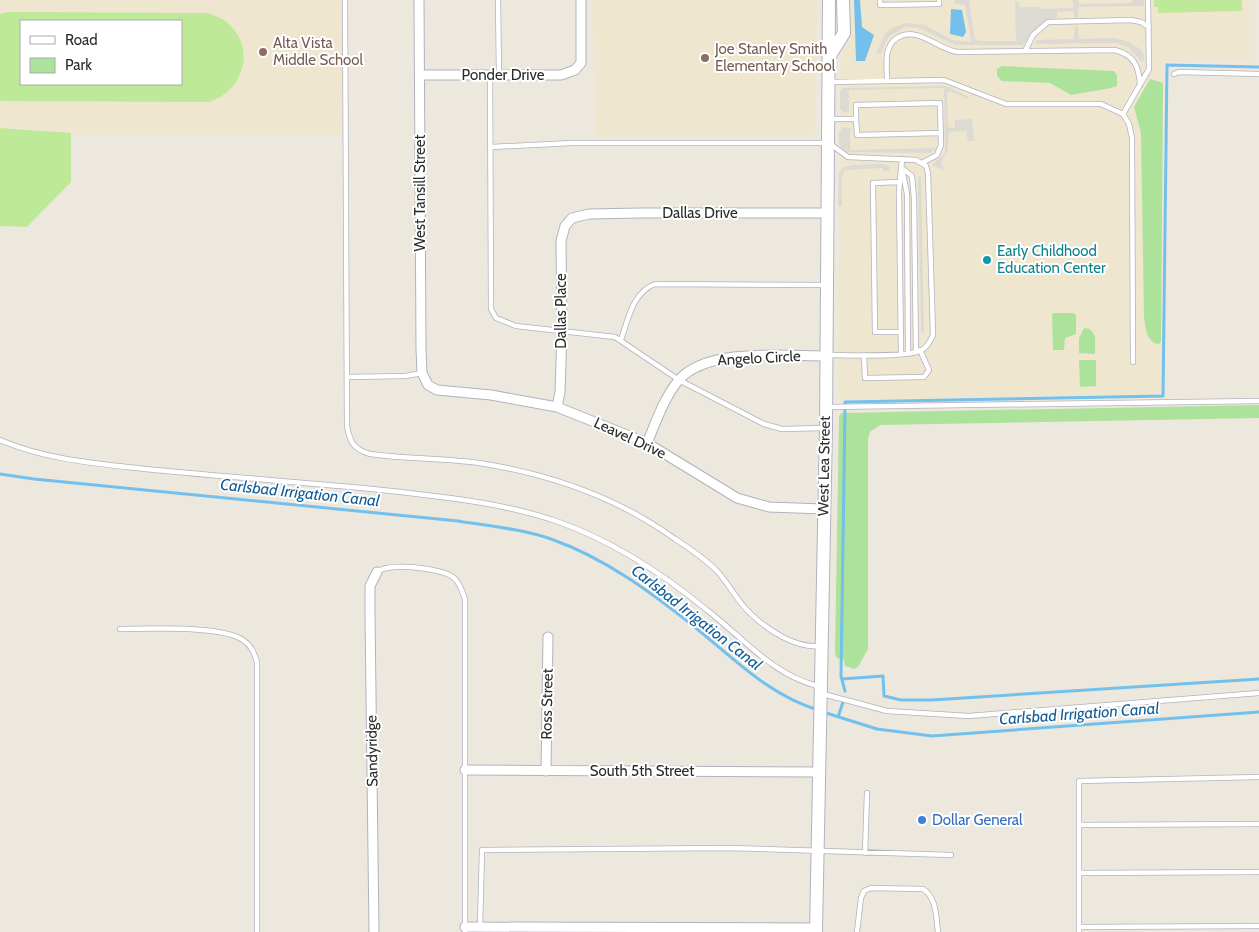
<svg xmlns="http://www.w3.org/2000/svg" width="1259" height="932" font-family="Cabin,sans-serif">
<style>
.education{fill:#eee6ce;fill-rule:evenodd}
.green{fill:#ade29b}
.pitch{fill:#bee998;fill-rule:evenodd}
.plaza{fill:#dddad4}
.water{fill:#73c0ec}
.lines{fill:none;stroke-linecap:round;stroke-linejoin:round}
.stream{stroke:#73c0ec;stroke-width:3}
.lane-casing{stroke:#b1b2be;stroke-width:6}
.street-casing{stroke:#b1b2be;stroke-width:11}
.secondary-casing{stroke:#b1b2be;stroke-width:14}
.lane{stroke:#fff;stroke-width:4.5}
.street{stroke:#fff;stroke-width:9}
.secondary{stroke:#fff;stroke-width:12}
.education-dot{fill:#8d6e63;stroke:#fff;stroke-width:2}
.culture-dot{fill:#0f9aa8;stroke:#fff;stroke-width:2}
.shop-dot{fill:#3f7fe0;stroke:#fff;stroke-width:2}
.labels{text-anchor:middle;stroke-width:4;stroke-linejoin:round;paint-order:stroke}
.education-label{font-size:15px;fill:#785e54;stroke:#fff;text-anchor:start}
.street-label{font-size:15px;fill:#2b2b2b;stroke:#fff}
.culture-label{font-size:15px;fill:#0d838f;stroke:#fff;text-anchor:start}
.shop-label{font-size:15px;fill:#366cbe;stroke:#fff;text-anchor:start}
.water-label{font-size:16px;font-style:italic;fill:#105d9a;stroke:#fff}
</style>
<rect width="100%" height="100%" fill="#ede8de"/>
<!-- education -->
<path class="education" d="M0,0H345L346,135H80L0,126ZM21,21H181V84H21Z
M592,0H817L815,138H595Z
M846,0H1249V61H1164L1161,394L838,400L840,68L846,30Z"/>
<!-- green -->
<path class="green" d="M1002,66L1114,71L1117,75V86L1111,88L1071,95L1050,83L1002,81L997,76V69Z
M1150,79L1163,83L1161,342L1159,344C1147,343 1145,327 1144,316L1141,133L1134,107Z
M1054,313H1073L1076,315V334L1065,338L1064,350H1053L1052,314Z
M1084,328L1090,329L1095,336V354L1079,353V338Z
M1079,360H1096V386L1080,387Z
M1259,405V418L880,425L870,432L868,439V649L858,667L854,669L845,666L844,660L837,658L835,654L839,417L841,413Z"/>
<!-- pitch -->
<path class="pitch" d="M1154,0H1242V11L1158,13V7H1154Z
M8,12L208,13C216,16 224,19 229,24C257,50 242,92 209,102L0,101V14ZM21,21H181V84H21Z
M0,128L71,133V182L27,227L0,226Z"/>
<!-- plaza -->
<path class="plaza" d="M955,0H969L975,39L979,41H1016L1015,2H1019L1020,7H1041V9L1073,8V0H1078L1079,4L1130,3L1133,0H1144V6L1078,7V17H1074V11L1057,12V17L1041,24L1023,45H955L919,28L905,27L888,37L881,54H876L885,34L892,28L907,23L925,25L952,40L969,42L971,40L965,5L955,4Z
M1075,27H1078L1079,39L1114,38L1130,42L1141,50L1144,56V61H1141L1128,47L1116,43L1034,44L1037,40L1074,39Z
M946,86L969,97L968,99L950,91L947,93L948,127L955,128V120L972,119L974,141H968L966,131L949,132L947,152L941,162L944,171L932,165L945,153L944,88L849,90V111L845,113L840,109V92L843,88Z
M843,127L850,128V150L936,148L935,150L929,153L847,152L841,148L839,143V132Z
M884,164L890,167V171H883V168L845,170L842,176V206H838L839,174L843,168L851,165Z
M918,177H921L924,333H921Z"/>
<!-- water -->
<path class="water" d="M854,0H860L862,27L874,35L865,61H856Z
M951,9L962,10L966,32L963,37L950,34Z"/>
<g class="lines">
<!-- stream -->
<path class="stream" d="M845,405V402L1163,396L1167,65L1259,67
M845,409L841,676L845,691
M0,474L34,479L458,521C489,526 522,529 551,539C605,558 652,593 696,628C734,659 769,695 818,710
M842,679L883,676L884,696L901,700H932L1259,679
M823,712L877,729L932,736L1259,712
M838,717L843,702"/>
<defs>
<path id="lane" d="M345,0L347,426C350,442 353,449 370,454C406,459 443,458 479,463C550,474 617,497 675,539C689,548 705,559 717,571C729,584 737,601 750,613C767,630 795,648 819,646
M498,0L499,75
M880,0V5L939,4V0
M1025,51L1033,35L1048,22L1131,20L1141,22L1149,27
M1174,74L1179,72L1259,74
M490,75L491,309L496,318L516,326L615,337L679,380L764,424L782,429L825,428
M887,81C887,66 883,47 897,38C918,25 938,50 958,52L1115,50C1134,55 1139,66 1140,85
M831,82L944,80L1006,104H1101L1123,114L1129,124L1132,138L1133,362
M1123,114L1149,69L1148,0
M830,119H856L857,135L940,133
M856,119V105L940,103L941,145L937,155L922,163
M491,147L572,143H829L848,157L916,160L926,166L928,173L933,335C930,341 928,347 922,350C906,358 849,355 829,355
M903,169L912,176L914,199L916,351
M903,174L907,194L908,353
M900,182L873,183L875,332H900
M621,340C628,319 633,292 655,284L825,285
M901,353L899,191L902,159
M864,355L865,378L924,377L929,370L920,350
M347,377L406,376L422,373
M827,407L1259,401
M0,440C49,461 103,464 155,470C237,478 319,483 401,492C453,498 506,504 556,521C611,540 663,574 707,610C742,637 774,676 818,686
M377,572C388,562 443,568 454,578C460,583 463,593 465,599V932
M120,629C149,629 222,625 243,640C252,646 254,653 257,662V932
M823,694L887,711L969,716L1259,693
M1079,825L1259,824
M865,853L867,793
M1079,873L1259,872
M480,927L482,850L729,848L951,855
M1079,927L1259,926
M857,932L861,898L864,891L871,888L923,889C937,898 936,917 938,932
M1079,932V781L1259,777"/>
<path id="street" d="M419,0L421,348L422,373L428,385L437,390L491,395L557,407L647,443L737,498L769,507L823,509
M420,75H561L575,70L581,63V0
M557,407L560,392L562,331L561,241L565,226L572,218L589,214L641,213H828
M647,443C656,422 664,398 678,381C706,347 786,356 826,356
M465,770L820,772
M546,771L548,637
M465,927L816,928
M374,932L370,615V586L377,572"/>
<path id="secondary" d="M829,57L844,33L843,0
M816,932L826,428L829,0"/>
</defs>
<!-- lane casing -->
<use href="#lane" class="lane-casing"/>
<!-- street casing -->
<use href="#street" class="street-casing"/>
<!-- secondary casing -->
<use href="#secondary" class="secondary-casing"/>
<!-- lane -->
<use href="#lane" class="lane"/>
<!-- street -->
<use href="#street" class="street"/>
<!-- secondary -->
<use href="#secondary" class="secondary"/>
</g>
<!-- markers -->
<g class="education-dot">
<circle cx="263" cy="52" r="5"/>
<circle cx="705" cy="58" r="5"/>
</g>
<circle class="culture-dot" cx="987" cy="260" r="5"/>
<circle class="shop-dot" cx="922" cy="820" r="5"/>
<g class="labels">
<!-- education labels -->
<g class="education-label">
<text x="273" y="48">Alta Vista<tspan x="273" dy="17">Middle School</tspan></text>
<text x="715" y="54">Joe Stanley Smith<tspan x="715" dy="17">Elementary School</tspan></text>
</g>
<!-- street labels -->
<g class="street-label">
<text x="503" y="80">Ponder Drive</text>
<text transform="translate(420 193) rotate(-90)" y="5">West Tansill Street</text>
<text x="700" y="218">Dallas Drive</text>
<text transform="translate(561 311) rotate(-90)" y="5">Dallas Place</text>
<text transform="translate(759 358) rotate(-3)" y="5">Angelo Circle</text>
<text transform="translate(630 438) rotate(25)" y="5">Leavel Drive</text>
<text transform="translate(824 466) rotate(-89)" y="5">West Lea Street</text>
<text transform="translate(547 704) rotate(-89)" y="5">Ross Street</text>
<text transform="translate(372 751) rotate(-91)" y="5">Sandyridge</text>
<text x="642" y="776">South 5th Street</text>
</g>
<!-- culture labels -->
<g class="culture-label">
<text x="997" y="256">Early Childhood<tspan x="997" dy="17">Education Center</tspan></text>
</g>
<!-- shop labels -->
<g class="shop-label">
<text x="932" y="825">Dollar General</text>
</g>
<!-- water labels -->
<g class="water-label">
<text transform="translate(300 492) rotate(6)" y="6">Carlsbad Irrigation Canal</text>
<text transform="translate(697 617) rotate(38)" y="6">Carlsbad Irrigation Canal</text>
<text transform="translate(1079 713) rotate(-4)" y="6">Carlsbad Irrigation Canal</text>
</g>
</g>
<!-- legend -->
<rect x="20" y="20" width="162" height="65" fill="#ffffff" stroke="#aaaaaa"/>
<rect x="30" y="36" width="25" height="8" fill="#ffffff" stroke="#aaaaaa"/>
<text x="65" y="45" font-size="15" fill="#2b2b2b">Road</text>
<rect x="30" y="58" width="25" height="15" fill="#ade29b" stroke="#aaaaaa"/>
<text x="65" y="70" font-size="15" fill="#2b2b2b">Park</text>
</svg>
